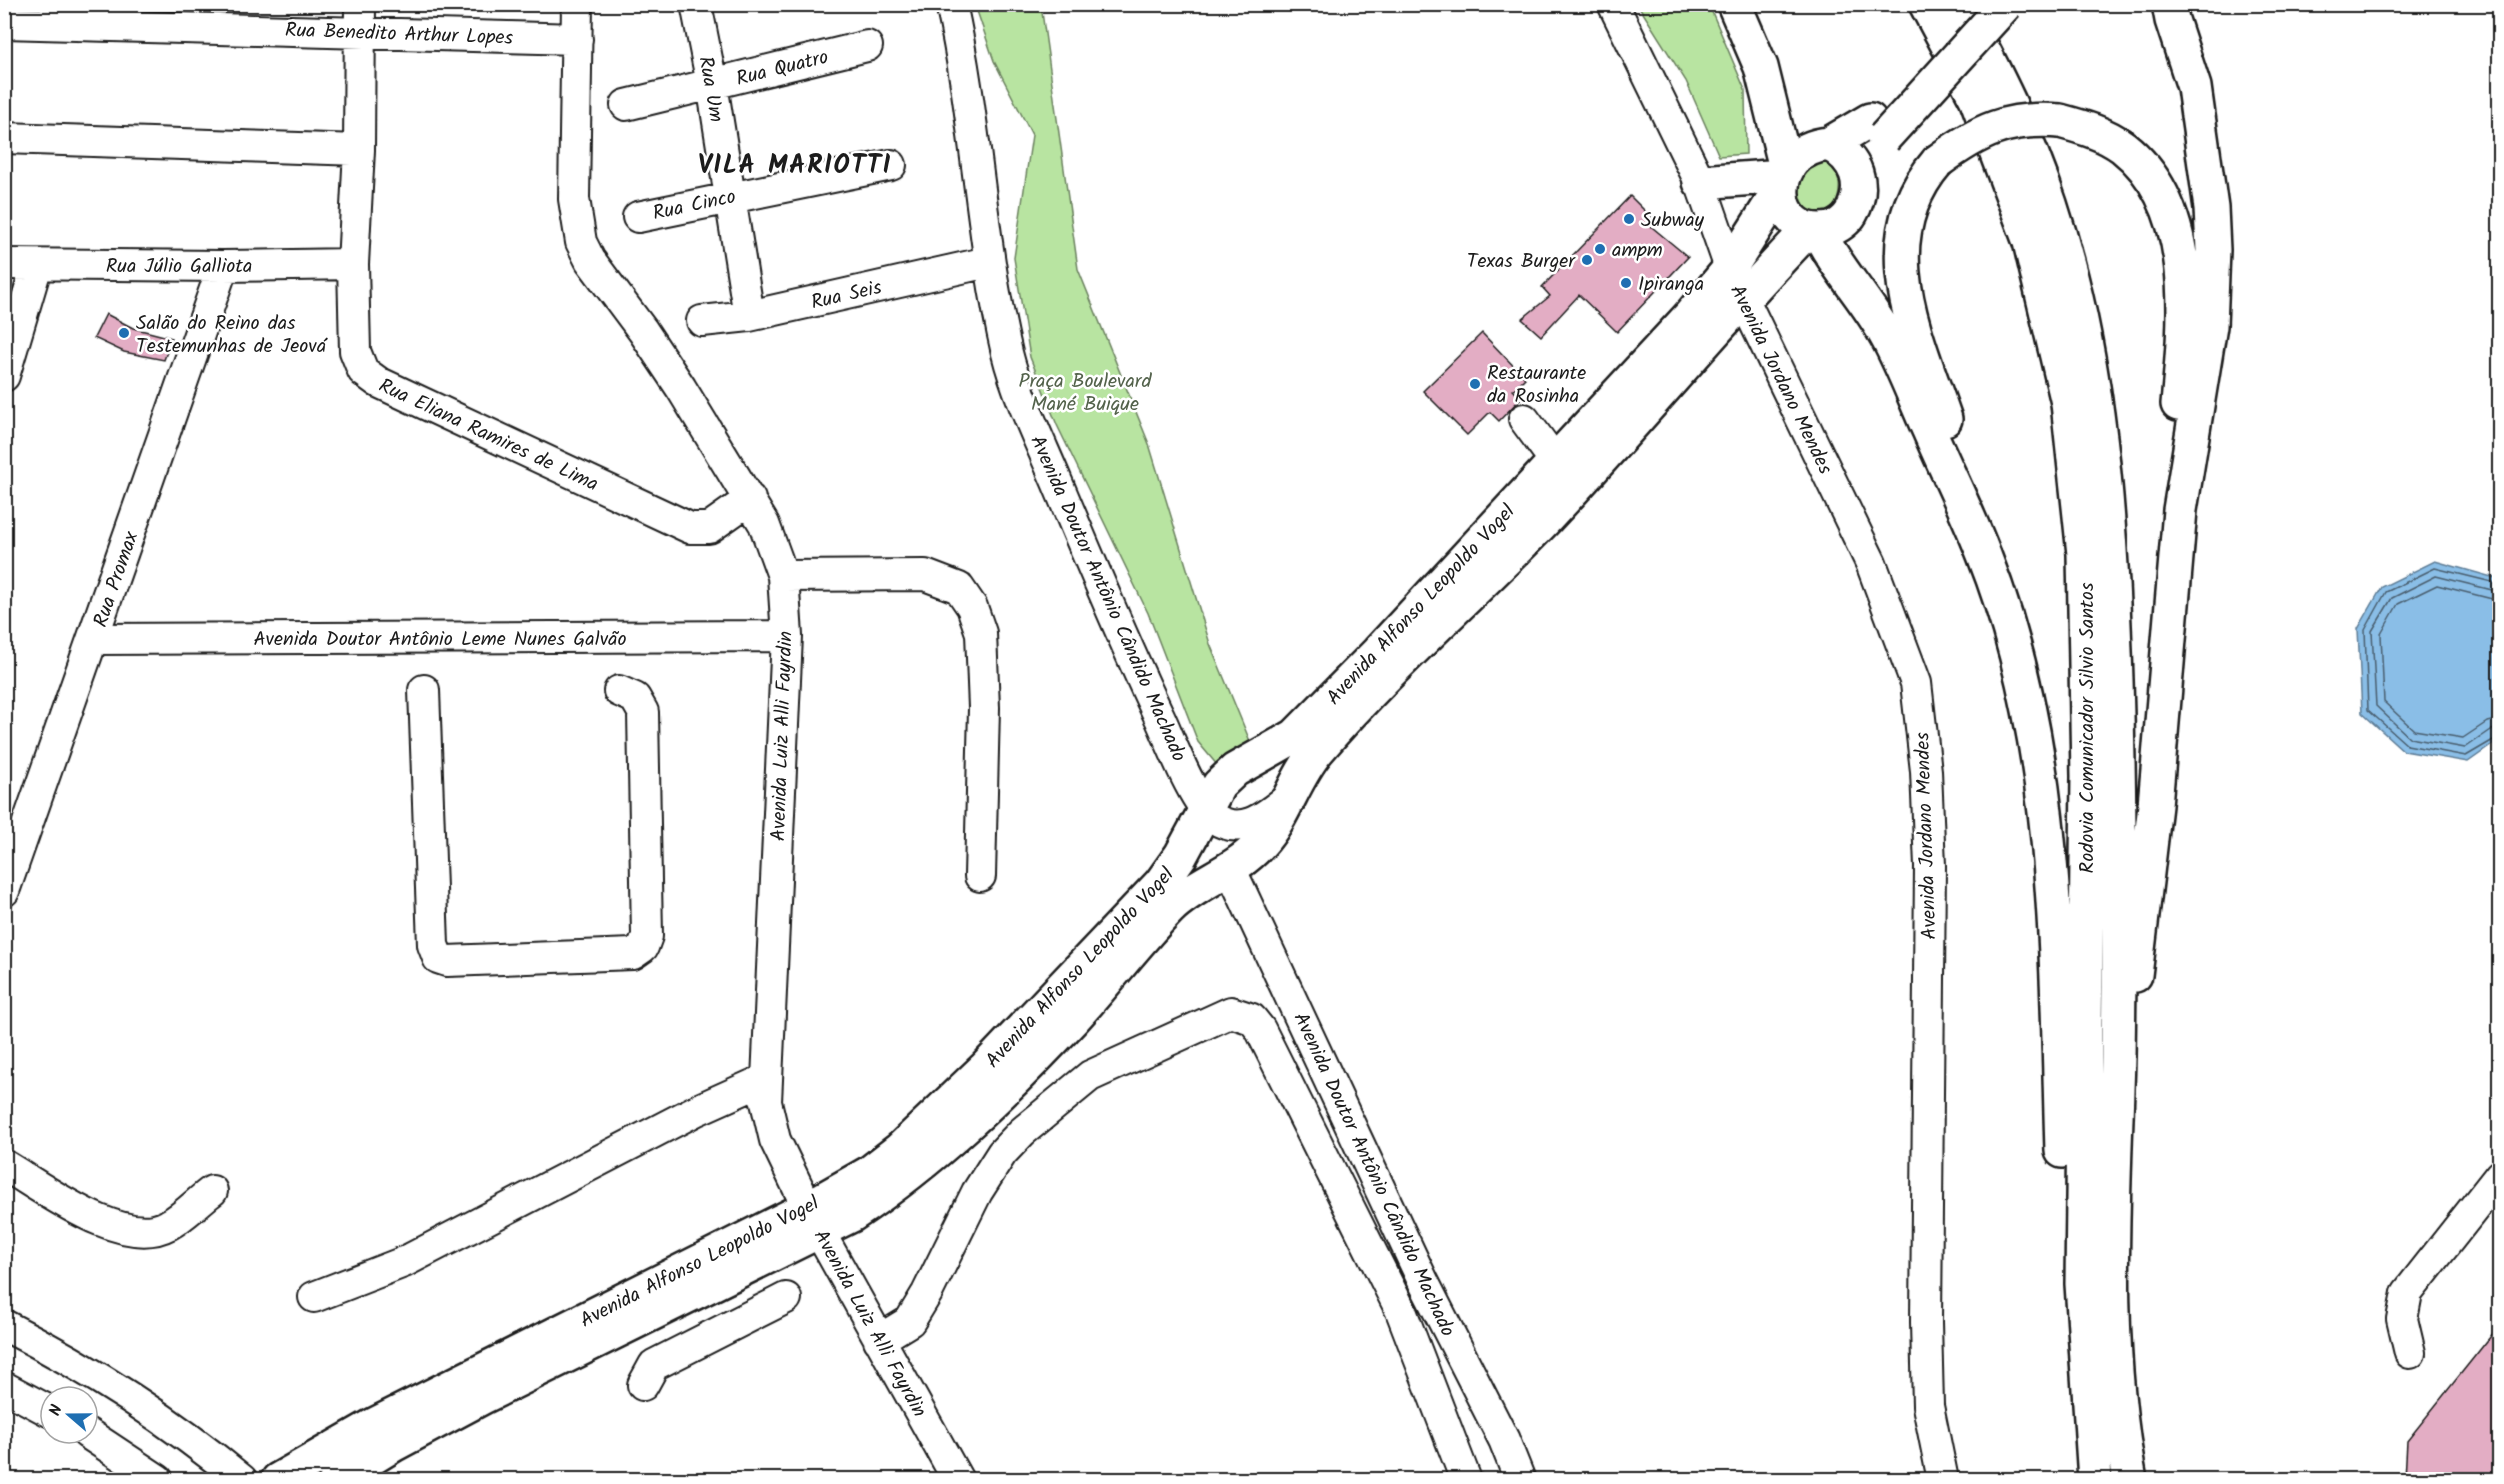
<svg xmlns="http://www.w3.org/2000/svg" width="2504" height="1484" font-family="Kalam,sans-serif">
<style>
.green{fill:#b8e4a1;stroke:#6a805e;stroke-width:1.5}
.water{fill:#8abee7;stroke:#5e7d96;stroke-width:1.5}
.lines{fill:none;stroke-linecap:round;stroke-linejoin:round}
.shore{stroke:#485d6d;stroke-width:1.5}
.building{fill:#e3adc4;stroke:#1c1c1c;stroke-width:1.5}
.minor-casing{stroke:#1c1c1c;stroke-width:34}
.major-casing{stroke:#1c1c1c;stroke-width:38}
.highway-casing{stroke:#1c1c1c;stroke-width:38}
.minor{stroke:#fff;stroke-width:30}
.major{stroke:#fff;stroke-width:33}
.highway{stroke:#fff;stroke-width:33}
.major-bridge-casing{stroke:#1c1c1c;stroke-width:38;stroke-linecap:butt}
.highway-bridge-casing{stroke:#1c1c1c;stroke-width:38;stroke-linecap:butt}
.major-bridge{stroke:#fff;stroke-width:33}
.highway-bridge{stroke:#fff;stroke-width:33}
.poi-dot{fill:#1f6fb2;stroke:#fff;stroke-width:2}
.labels{text-anchor:middle;stroke-width:5;stroke-linejoin:round;paint-order:stroke}
.street-label{font-size:20px;fill:#1c1c1c;stroke:#fff}
.poi-label{font-size:20px;fill:#1c1c1c;stroke:#fff;text-anchor:start}
.park-label{font-size:20px;fill:#53624b;stroke:#fff}
.district-label{font-size:26px;font-weight:bold;letter-spacing:1.5px;fill:#1c1c1c;stroke:#fff}
</style>
<rect width="100%" height="100%" fill="#fff"/>
<filter id="ink" filterUnits="userSpaceOnUse"><feTurbulence type="fractalNoise" baseFrequency=".0167" numOctaves="2"/><feDisplacementMap in="SourceGraphic" scale="12" xChannelSelector="R" yChannelSelector="G"/><feConvolveMatrix kernelMatrix="1 2 1 2 8 2 1 2 1" color-interpolation-filters="sRGB"/></filter>
<g filter="url(#ink)">
<!-- green -->
<path class="green" d="M975,5H1041L1078,269L1149,444L1210,644L1252,746L1223,772L1198,742L1148,613L1057,425L1030,357L1014,258L1032,135L994,61Z
M1638,5H1709L1745,90L1746,154L1719,156L1686,81Z
M1825,161C1845,175 1841,196 1831,215L1804,222L1796,182L1807,164Z"/>
<!-- water -->
<path class="water" d="M2435,561L2499,579V740L2468,762L2404,751L2362,713L2358,629L2382,587Z"/>
<g class="lines">
<!-- shore -->
<path class="shore" d="M2500,584L2435,568L2386,592L2365,630L2368,710L2407,745L2466,756L2500,736
M2500,592L2436,576L2392,598L2372,631L2376,706L2410,738L2465,748L2491,730L2500,728
M2500,601L2437,585L2398,604L2381,634L2384,702L2414,730L2463,738L2487,722L2500,719"/>
</g>
<!-- building -->
<path class="building" d="M1630,196L1652,218L1647,223L1688,257L1617,332L1579,295L1541,336L1522,319L1550,296L1542,287Z
M106,314L133,328L172,338L164,360L124,352L94,338Z
M1482,333L1525,378L1513,390L1521,398L1499,421L1490,412L1467,435L1423,391Z
M2499,1326V1479H2405L2407,1441Z"/>
<g class="lines">
<defs>
<path id="minor" d="M360,4L359,150L353,264L355,351L363,371L378,382L690,528H709L750,499
M577,4L574,199L581,242L590,260L643,331L681,388L764,524L783,576L787,636L766,1102L775,1140L819,1231L958,1480
M696,4L712,84L749,316
M951,4C977,120 980,238 1007,353C1018,397 1039,439 1057,482C1090,561 1123,640 1160,718C1171,742 1194,803 1214,818C1243,838 1268,814 1290,797
M1613,4L1700,182L1730,268L1743,298L1871,563L1916,683L1926,771L1930,866L1926,1322L1928,1406L1943,1480
M4,23L577,39
M626,105L867,46
M4,138L359,150
M638,217L891,165
M4,264L223,266L353,264
M702,321L749,316L988,262
M4,376L37,265
M1524,419L1555,461
M783,576L925,575L959,588L972,607L981,633L984,708L980,876
M94,639L787,636
M424,690L433,945L438,958L447,961L633,954L643,947L647,936L643,712L635,698L619,691
M1230,868L1423,1281L1504,1440L1520,1480
M4,891L223,266
M4,1165C42,1187 123,1250 168,1225C184,1217 198,1201 212,1191
M314,1297L404,1262L697,1110L766,1079
M4,1325C88,1368 170,1420 242,1480
M879,1340L910,1321L927,1293L977,1192L1002,1153L1022,1132L1090,1076L1231,1012L1252,1019L1260,1029L1401,1311L1466,1480
M2410,1353L2402,1319L2407,1293L2500,1175
M643,1385L654,1365L786,1298
M4,1387L51,1412
M87,1433L158,1480"/>
<path id="major" d="M1829,144C1856,158 1867,185 1851,213C1847,220 1838,227 1830,229C1770,241 1762,150 1829,144Z
M1829,144L1870,120
M1700,182L1783,176
M278,1480L374,1425L809,1207L869,1173L900,1149L984,1069L1161,883L1181,855L1219,785L1235,770L1295,736L1378,652L1688,318L1730,268L1781,188
M336,1480L393,1445L483,1397L852,1215C935,1160 1006,1091 1074,1018C1107,982 1136,943 1170,908C1197,882 1235,872 1260,844C1285,817 1294,778 1318,750C1389,667 1472,596 1547,518C1636,424 1718,323 1808,230"/>
<path id="highway" d="M1734,4L1761,67L1786,168
M1926,4L1976,98L2030,242L2068,403L2084,554L2088,776L2082,1284L2095,1480
M1959,4C1994,69 2027,134 2050,204C2101,358 2111,519 2116,680C2120,806 2120,932 2118,1058C2114,1200 2103,1338 2130,1480
M2060,121C2082,127 2104,133 2123,147C2198,206 2186,320 2178,404
M1938,161C1869,240 1916,334 1945,419
M1818,231C1837,270 1867,299 1887,337C1903,366 1915,399 1929,430C1947,472 1968,513 1984,555C2059,744 2056,951 2062,1151
M2135,975L2155,805L2180,510L2210,326L2213,250L2211,208L2194,87L2172,20L2169,4"/>
</defs>
<!-- minor casing -->
<use href="#minor" class="minor-casing"/>
<!-- major casing -->
<use href="#major" class="major-casing"/>
<!-- highway casing -->
<use href="#highway" class="highway-casing"/>
<!-- minor -->
<use href="#minor" class="minor"/>
<!-- major -->
<use href="#major" class="major"/>
<!-- highway -->
<use href="#highway" class="highway"/>
<defs>
<path id="major-bridge" d="M1884,138L2006,4"/>
<path id="highway-bridge" d="M1938,161C1980,130 2008,117 2060,121"/>
</defs>
<!-- major-bridge casing -->
<use href="#major-bridge" class="major-bridge-casing"/>
<!-- highway-bridge casing -->
<use href="#highway-bridge" class="highway-bridge-casing"/>
<!-- major-bridge -->
<use href="#major-bridge" class="major-bridge"/>
<!-- highway-bridge -->
<use href="#highway-bridge" class="highway-bridge"/>
</g>
</g>
<!-- markers -->
<g class="poi-dot">
<circle cx="1629" cy="219" r="6"/>
<circle cx="1600" cy="249" r="6"/>
<circle cx="1587" cy="260" r="6"/>
<circle cx="1626" cy="283" r="6"/>
<circle cx="124" cy="333" r="6"/>
<circle cx="1475" cy="384" r="6"/>
</g>
<g class="labels">
<!-- street labels -->
<g class="street-label">
<text transform="translate(399 33) rotate(2)" y="7">Rua Benedito Arthur Lopes</text>
<text transform="translate(782 67) rotate(-14)" y="7">Rua Quatro</text>
<text transform="translate(712 89) rotate(80)" y="7">Rua Um</text>
<text transform="translate(694 204) rotate(-12)" y="7">Rua Cinco</text>
<text x="179" y="272">Rua Júlio Galliota</text>
<text transform="translate(846 294) rotate(-13)" y="7">Rua Seis</text>
<text transform="translate(1782 379) rotate(64)" y="7">Avenida Jordano Mendes</text>
<text transform="translate(489 434) rotate(25)" y="7">Rua Eliana Ramires de Lima</text>
<text transform="translate(115 579) rotate(-71)" y="7">Rua Promax</text>
<text transform="translate(1109 598) rotate(66)" y="7">Avenida Doutor Antônio Cândido Machado</text>
<text transform="translate(1420 604) rotate(-47)" y="7">Avenida Alfonso Leopoldo Vogel</text>
<text x="440" y="645">Avenida Doutor Antônio Leme Nunes Galvão</text>
<text transform="translate(2086 728) rotate(-90)" y="7">Rodovia Comunicador Silvio Santos</text>
<text transform="translate(781 736) rotate(-88)" y="7">Avenida Luiz Alli Fayrdin</text>
<text transform="translate(1925 836) rotate(-92)" y="7">Avenida Jordano Mendes</text>
<text transform="translate(1079 967) rotate(-47)" y="7">Avenida Alfonso Leopoldo Vogel</text>
<text transform="translate(1375 1174) rotate(65)" y="7">Avenida Doutor Antônio Cândido Machado</text>
<text transform="translate(699 1261) rotate(-27)" y="7">Avenida Alfonso Leopoldo Vogel</text>
<text transform="translate(871 1323) rotate(61)" y="7">Avenida Luiz Alli Fayrdin</text>
</g>
<!-- poi labels -->
<g class="poi-label">
<text x="1641" y="226">Subway</text>
<text x="1612" y="256">ampm</text>
<text x="1575" y="267" text-anchor="end">Texas Burger</text>
<text x="1638" y="290">Ipiranga</text>
<text x="136" y="329">Salão do Reino das<tspan x="136" dy="23">Testemunhas de Jeová</tspan></text>
<text x="1487" y="379">Restaurante<tspan x="1487" dy="23">da Rosinha</tspan></text>
</g>
<!-- park labels -->
<g class="park-label">
<text x="1085" y="387">Praça Boulevard<tspan x="1085" dy="23">Mané Buique</tspan></text>
</g>
<!-- district labels -->
<g class="district-label">
<text x="795" y="173">VILA MARIOTTI</text>
</g>
</g>
<!-- margin -->
<rect width="2504" height="1484" fill="none" stroke="#fff" stroke-width="24"/>
<rect x="12" y="12" width="2480" height="1460" fill="none" stroke="#1c1c1c" stroke-width="2" filter="url(#ink)"/>
<!-- north arrow -->
<g transform="translate(69 1415) rotate(290)"><circle r="28" fill="#ffffff" stroke="#a4a4a4" stroke-width="1.5"/>
<path d="M0-4.5L10 22L0 15L-10 22Z" fill="#1f6fb2"/>
<text y="-9" font-size="16" font-weight="bold" text-anchor="middle" fill="#1c1c1c">N</text>
</g>
</svg>
